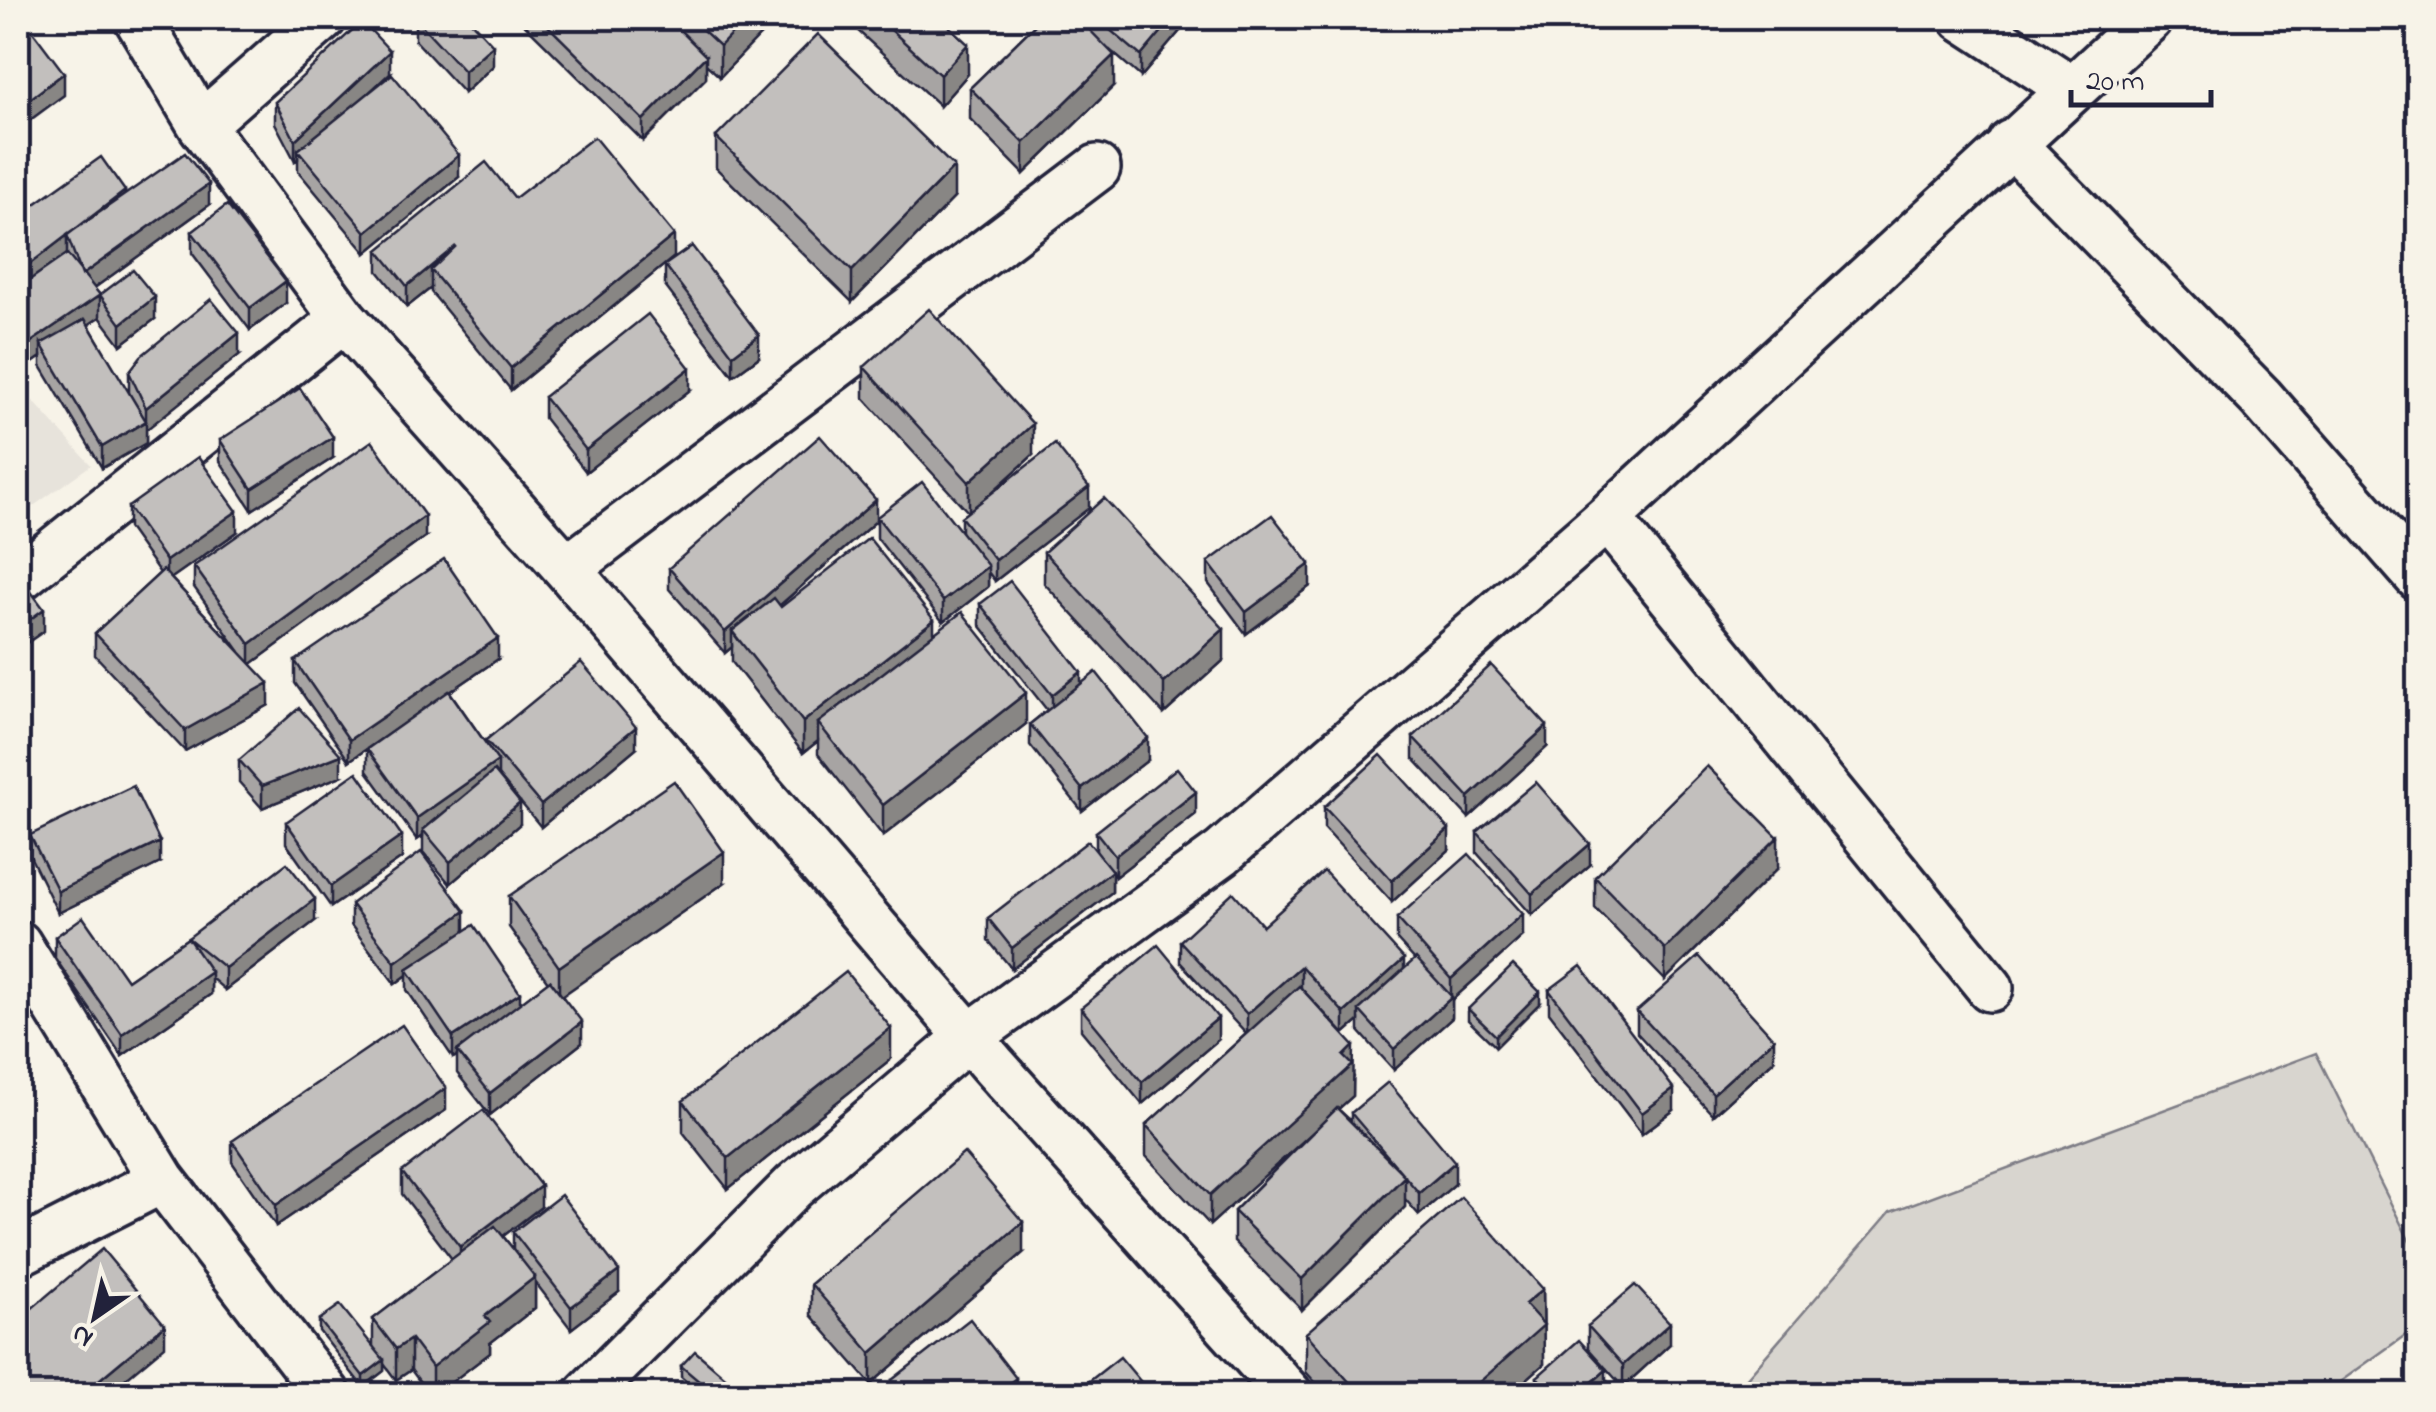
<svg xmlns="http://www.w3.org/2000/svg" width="2436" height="1412" font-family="'Indie Flower',sans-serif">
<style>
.built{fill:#e7e3db}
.green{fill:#d8d5cf;stroke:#7d7c85;stroke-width:2.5}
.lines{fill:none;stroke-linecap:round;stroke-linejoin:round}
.minor-casing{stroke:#22223b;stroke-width:52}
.minor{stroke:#f7f3e8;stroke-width:45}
.wall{fill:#a7a4a3;stroke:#22223b;stroke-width:2.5}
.shaded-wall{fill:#888684;stroke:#22223b;stroke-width:2.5}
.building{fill:#c2bfbd;stroke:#22223b;stroke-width:2.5}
</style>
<rect width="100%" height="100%" fill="#f7f3e8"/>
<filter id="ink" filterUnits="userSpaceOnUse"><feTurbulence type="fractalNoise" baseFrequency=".01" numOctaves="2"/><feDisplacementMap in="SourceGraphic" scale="20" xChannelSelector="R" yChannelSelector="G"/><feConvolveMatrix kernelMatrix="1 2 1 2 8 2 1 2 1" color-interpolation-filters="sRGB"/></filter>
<g filter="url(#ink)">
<!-- built -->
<path class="built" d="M18,384L91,465L18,517Z"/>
<!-- green -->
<path class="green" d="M2316,1053L2418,1258V1326L2323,1394H1733L1890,1212Z"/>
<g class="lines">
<defs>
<path id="minor" d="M137,18L201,125L344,319L567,569L992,1064L1289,1394
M1963,18L2072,89
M201,125L323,18
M2011,143L2261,398L2418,577
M1607,518L1990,988
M567,569L1097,168
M18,579L344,319
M18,944L162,1180L327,1394
M18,1253L162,1180
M587,1394L794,1186L969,1037L1222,853L1607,518L2150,18"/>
</defs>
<!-- minor casing -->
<use href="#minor" class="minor-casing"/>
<!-- minor -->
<use href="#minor" class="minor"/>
</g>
<!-- wall -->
<path class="wall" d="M415,18L493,66L464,93L415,40Z
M518,18H777L720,77L706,64V78L643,141Z
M844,18H940L968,74L940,106Z
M1042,18H1191L1141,77L1111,51L1114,86L1024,174L970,119V88Z
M390,73L372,90L459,177L366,253L298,171V159L295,161L275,123V102Z
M716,137L954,198L852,302L716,168Z
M125,195L209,205L94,288L100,295L155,319L121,345L100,317L88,324L129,394V372L239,355L146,429V443L102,468L41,366V357L18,373V216Z
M515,198L674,257L511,390L431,292V288L407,307L378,271V250Z
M192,232L286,303L250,330L192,253Z
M665,265L759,357L733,376L665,286Z
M864,367L1033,455L988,496L1089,508L995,581L988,572V587L943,622L877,538V517L961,532V517L968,512L864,398Z
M690,390L586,472L544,418V397Z
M220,440L333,458L252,510L220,461Z
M128,507L237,532L171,578L240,652L194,587V566L425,537L251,664L269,705L185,751L95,655V633L160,573L128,528Z
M876,521L780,605L934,634L1026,724L883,836L818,754V741L803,753L732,662V647L725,653L669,589V568Z
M1044,552L1224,660L1164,714L1044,583Z
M1208,562L1310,586L1246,634L1208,583Z
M980,604L1081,684L1148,760L1082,811L1030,745V724L1047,710L980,625Z
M498,659L450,692L486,744V740L636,748L541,827L498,775L520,824L450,884L423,852V836L417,840L367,771V749L390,733L349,761L295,683V661Z
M1413,737L1547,747L1469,818L1413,758Z
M239,760L341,776L262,808L239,782Z
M1324,807L1449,850L1392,902L1324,828Z
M1196,814L1115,877L1112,872V892L1012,969L988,940V918L1096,851V832Z
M286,822L402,858L331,907L286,843Z
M1477,832L1590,865L1532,915L1477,853Z
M30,835L160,863L58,913L30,856Z
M1778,868L1665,980L1595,908V877Z
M724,883L562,995L582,1043L490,1115L457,1073V1056L453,1058L407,990V975L395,984L351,925V904L465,931L520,1003L548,982L509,927V896Z
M1397,918L1523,936L1452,1000V1018L1394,1070L1359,1031V1021L1344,1034L1301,988L1354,1077L1353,1079V1096L1338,1109L1351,1121V1113L1455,1184L1419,1215L1405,1199V1207L1302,1310L1234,1242V1211L1310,1134L1210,1225L1146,1156V1125L1246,1034L1180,962V941L1263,926L1404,970L1415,960L1397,940Z
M315,921L225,990L211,978V994L122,1056L55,958V937L127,980L188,938Z
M1549,990L1674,1110L1642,1134L1549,1012Z
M1540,1003L1496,1047L1468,1020V1009Z
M1081,1008L1218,1040L1142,1104L1081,1030Z
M1637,1011L1774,1060L1713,1115L1637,1033Z
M891,1059L728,1189L683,1132V1101Z
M446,1110L276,1226L232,1162V1141Z
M402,1172L541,1207L503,1236L513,1249V1232L619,1292L571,1329L535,1282V1308L490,1343V1353L436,1394H429L411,1370L396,1380L384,1364V1371L363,1387L319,1331V1320L373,1346V1319L452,1259L402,1194Z
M1023,1253L871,1384L811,1315V1284Z
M1543,1289L1544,1364L1510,1394H1326L1306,1372V1333Z
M1588,1326L1670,1344L1623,1387L1588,1348Z
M681,1366L737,1394H701L681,1377Z
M1537,1377L1606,1381L1591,1394H1543L1537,1388Z
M892,1380L1016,1394H892Z"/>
<!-- shaded-wall -->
<path class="shaded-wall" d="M747,18H777L720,77V46Z
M1173,18H1191L1141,77V56Z
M968,44V74L940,106V75Z
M493,45V66L464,93V71Z
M390,51V73L302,155L298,150V159L295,161V140Z
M1114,55V86L1024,174V143Z
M706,56V78L643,141V120Z
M64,73V95L18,129V108Z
M459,155V177L366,253V232Z
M954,167V198L852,302V271Z
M209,184V205L82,297V275Z
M125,191V212L67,235V256L18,294V273Z
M674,235V257L511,390V368Z
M456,246L431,270V288L407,307V286Z
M286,281V303L250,330V308Z
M100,295V317L46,353L41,344V357L18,373V351Z
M155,297V319L121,345V324Z
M239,333V355L146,430V408Z
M759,335V357L733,376V355Z
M690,368V390L586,472V450Z
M146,421V443L102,468V447Z
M1033,424V455L969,513V482Z
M333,437V458L252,510V489Z
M1089,487V508L995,581V560Z
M876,500V521L739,641L732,631V647L725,653V632Z
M237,511V532L166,582V561Z
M425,516V537L250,665V644Z
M1310,564V586L1246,634V612Z
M988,566V587L943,622V601Z
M44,609V631L18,649V628Z
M934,620V651L818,723V741L803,753V722Z
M1224,629V660L1164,714V683Z
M498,638V659L349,761V740Z
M1081,672V693L1052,716V695Z
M269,683V705L185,751V730Z
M1026,693V724L883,836V805Z
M1547,726V747L1469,818V797Z
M636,727V748L541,827V805Z
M1148,738V760L1082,811V789Z
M341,755V776L262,808V786Z
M498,761V782L423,830V836L417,840V818Z
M1196,792V814L1115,877V856Z
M520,803V824L450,884V862Z
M1449,829V850L1392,902V881Z
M402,836V858L331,907V886Z
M1778,837V868L1665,980V949Z
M160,842V863L58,913V891Z
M1590,844V865L1532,915V894Z
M724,852V883L559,998V967Z
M1112,871V892L1012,969V948Z
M315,899V921L225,990V968Z
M465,911V932L407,969V975L395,984V962Z
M1523,914V936L1452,1000V1018L1394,1070V1049L1451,998V979Z
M1404,959V980L1359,1010V1021L1344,1034V1013Z
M1301,966V988L1247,1036V1014Z
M211,972V994L122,1056V1034Z
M1540,992V1003L1496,1047V1036Z
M520,993V1014L457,1051V1056L453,1058V1037Z
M1218,1018V1040L1142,1104V1082Z
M582,1022V1043L490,1115V1093Z
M891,1028V1059L728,1189V1158Z
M1774,1039V1060L1713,1115V1094Z
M1354,1046L1353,1096L1210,1225V1195Z
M446,1088V1110L276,1226V1205Z
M1674,1089V1110L1642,1134V1113Z
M1455,1162V1184L1419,1215V1193Z
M1405,1176V1207L1302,1310V1279Z
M541,1186V1207L460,1269V1247Z
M1023,1222V1253L871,1384V1353Z
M619,1271V1292L571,1329V1307Z
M535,1277V1308L490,1343V1353L436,1394H432V1367L485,1316Z
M1543,1289L1544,1364L1510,1394H1466L1525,1304Z
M1670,1323V1344L1623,1387V1365Z
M165,1325V1346L107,1394H82Z
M411,1339V1370L396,1380V1349Z
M384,1360V1371L363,1387V1376Z
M1606,1370V1381L1591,1394H1579Z
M1016,1378V1394H995Z"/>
<!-- building -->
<path class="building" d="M415,18H468L493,45L464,71Z
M540,18H668L706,56L643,120Z
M690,18H747L720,46Z
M878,18H940L968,44L940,75Z
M1042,18H1078L1114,55L1024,143L970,88Z
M1096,18H1173L1141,56Z
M362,21L390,51L295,140L275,102Z
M31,29L64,73L18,108V39Z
M818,34L954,167L852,271L716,137Z
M392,74L459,155L366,232L298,150Z
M594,137L674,235L511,368L431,270L456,246L407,286L378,250L486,162L515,198Z
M185,153L209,184L82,275L67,235Z
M101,157L125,191L18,273V216Z
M227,205L286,281L250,308L192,232Z
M692,246L759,335L733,355L665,265Z
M67,254L100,295L18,351V288Z
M133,270L155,297L121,324L100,295Z
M211,299L239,333L146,408L129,372L141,356Z
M929,309L1033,424L969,482L864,367Z
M648,314L690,368L586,450L544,397Z
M85,319L146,421L102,447L41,344Z
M300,388L333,437L252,489L220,440Z
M820,436L876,500L725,632L669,568Z
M372,441L425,516L250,644L194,566Z
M1055,444L1089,487L995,560L961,517Z
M198,457L237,511L166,561L128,507Z
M922,482L988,566L943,601L877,517Z
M1104,498L1224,629L1164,683L1044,552Z
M1272,515L1310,564L1246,612L1208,562Z
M869,538L934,620L803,722L732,631L774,598L781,607Z
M444,559L498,638L349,740L295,661Z
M163,570L269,683L185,730L95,633Z
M20,577L44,609L18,628V579Z
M1010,581L1081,672L1052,695L980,604Z
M962,612L1026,693L883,805L818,723Z
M581,662L636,727L541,805L486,740Z
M1491,665L1547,726L1469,797L1413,737Z
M1096,672L1148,738L1082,789L1030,724Z
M449,691L498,761L417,818L367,749Z
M299,708L341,755L262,786L239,760Z
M1381,755L1449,829L1392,881L1324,807Z
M1707,766L1778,837L1665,949L1595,877Z
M1177,768L1196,792L1115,856L1096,832Z
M494,771L520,803L450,862L423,830Z
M357,772L402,836L331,886L286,822Z
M674,781L724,852L559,967L509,896Z
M1536,782L1590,844L1532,894L1477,832Z
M133,786L160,842L58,891L30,835Z
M1088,841L1112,871L1012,948L988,918Z
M421,852L465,911L395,962L351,904Z
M1469,854L1523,914L1451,979L1397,918Z
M287,863L315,899L225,968L188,938Z
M1324,871L1404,959L1344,1013L1301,966L1247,1014L1180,941L1233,892L1263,926Z
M83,917L127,980L188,938L211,972L122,1034L55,937Z
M474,925L520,993L453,1037L407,969Z
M1158,945L1218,1018L1142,1082L1081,1008Z
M1699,956L1774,1039L1713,1094L1637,1011Z
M1416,958L1452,997L1394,1049L1359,1010Z
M1513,965L1540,992L1496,1036L1468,1009Z
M1581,966L1674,1089L1642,1113L1549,990Z
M846,972L891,1028L728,1158L683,1101Z
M550,980L582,1022L490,1093L457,1051Z
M1299,986L1354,1046L1344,1056L1353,1065L1210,1195L1146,1125Z
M402,1025L446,1088L276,1205L232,1141Z
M1388,1082L1455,1162L1419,1193L1351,1113Z
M1337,1108L1405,1176L1302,1279L1234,1211Z
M483,1110L541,1186L460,1247L402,1172Z
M964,1153L1023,1222L871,1353L811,1284Z
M561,1195L619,1271L571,1307L513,1232Z
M1461,1197L1543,1289L1525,1304L1544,1325L1466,1394H1360L1306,1333Z
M495,1226L535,1277L485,1316L490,1322L432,1367L411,1339L396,1349L373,1319Z
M102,1249L165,1325L82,1394H18V1320Z
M1635,1285L1670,1323L1623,1365L1588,1326Z
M340,1305L384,1360L363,1376L319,1320Z
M970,1319L1016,1378L995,1394H904L892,1380Z
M1579,1340L1606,1370L1579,1394H1553L1537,1377Z
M695,1351L737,1387L730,1394H714L681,1366Z
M1120,1357L1151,1394H1073Z
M1535,1387L1541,1394H1527Z
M1207,1388L1212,1394H1199Z"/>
</g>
<!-- margin -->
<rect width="2436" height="1412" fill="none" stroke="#f7f3e8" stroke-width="60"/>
<rect x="30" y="30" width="2376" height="1352" fill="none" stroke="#22223b" stroke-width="4" filter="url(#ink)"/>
<!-- north arrow -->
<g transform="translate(95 1317) rotate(214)" stroke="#f7f3e8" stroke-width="8" paint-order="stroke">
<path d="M0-8L18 38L0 25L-18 38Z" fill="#22223b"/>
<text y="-15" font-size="28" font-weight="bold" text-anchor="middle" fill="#22223b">N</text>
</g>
<!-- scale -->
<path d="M2071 90v15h140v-15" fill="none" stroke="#22223b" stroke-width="5"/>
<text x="2086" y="90" font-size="30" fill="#22223b" stroke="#f7f3e8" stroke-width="8" paint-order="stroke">20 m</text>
</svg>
